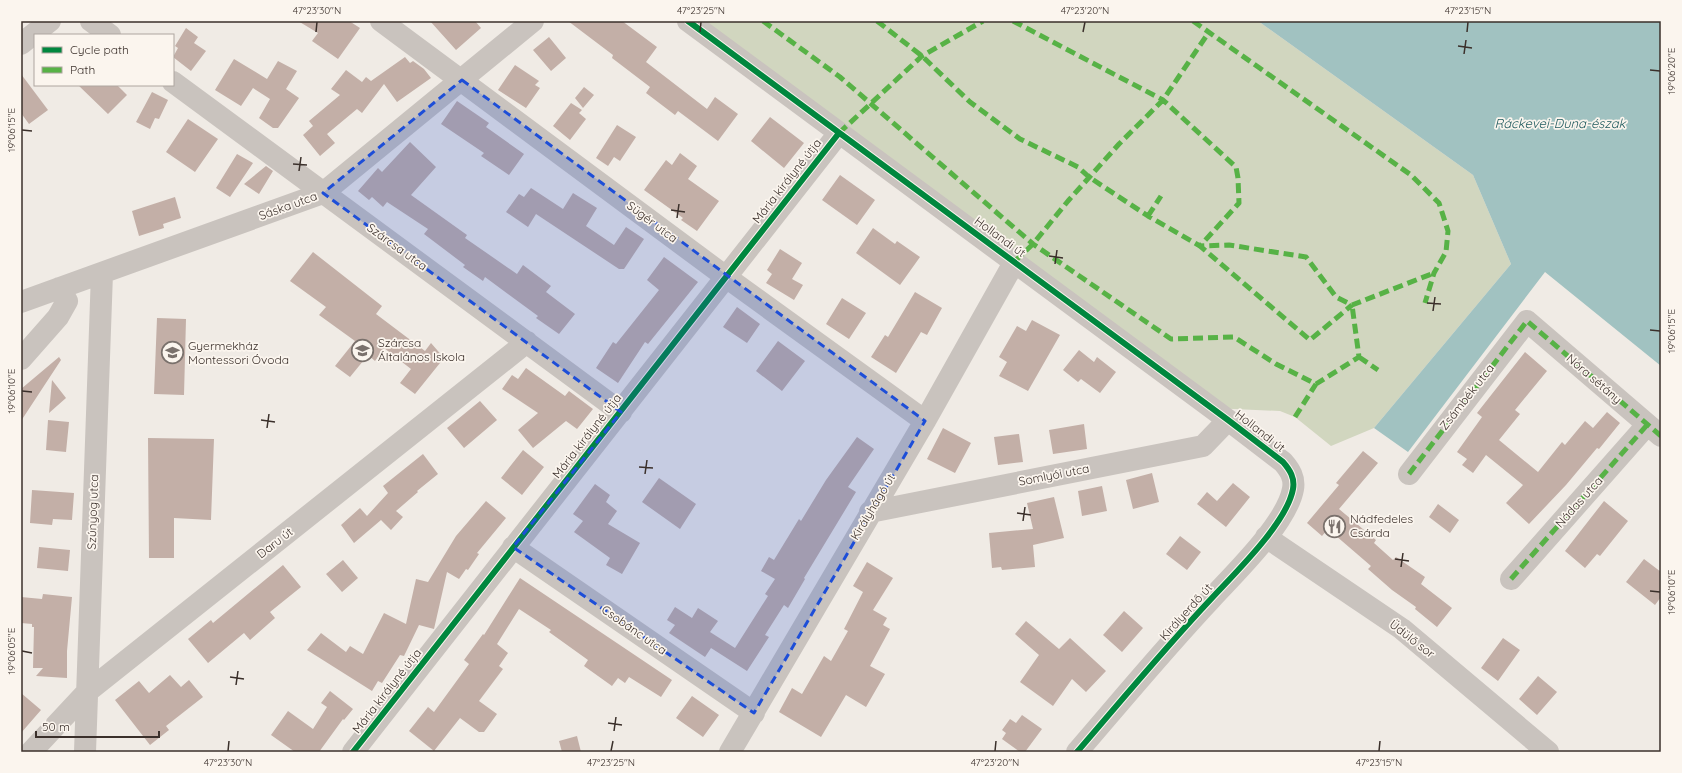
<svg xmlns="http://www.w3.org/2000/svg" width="1682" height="773" font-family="Quicksand,sans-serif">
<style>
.green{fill:#d1d6bf}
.water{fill:#a1c2c1}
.building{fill:#c3afa7}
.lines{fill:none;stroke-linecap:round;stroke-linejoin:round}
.minor{stroke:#c9c3be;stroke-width:22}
.quiet{stroke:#57b246;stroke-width:5;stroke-dasharray:10 5;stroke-linecap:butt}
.cycleway-casing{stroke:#fbf5ee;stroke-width:8}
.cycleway{stroke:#00873e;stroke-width:6}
.marked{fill:#1d4ed8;fill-opacity:0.2;stroke:#1d4ed8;stroke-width:3;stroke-dasharray:8 5;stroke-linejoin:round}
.ticks{fill:none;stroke:#3b302b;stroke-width:1.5}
.labels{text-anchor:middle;stroke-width:3.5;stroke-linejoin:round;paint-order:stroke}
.street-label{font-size:12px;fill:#3b302b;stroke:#fbf5ee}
.poi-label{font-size:12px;fill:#3b302b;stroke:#fbf5ee;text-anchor:start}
.water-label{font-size:13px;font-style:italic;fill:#1f5a5e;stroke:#fbf5ee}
.neatline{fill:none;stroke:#3b302b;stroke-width:1.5}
.ticks-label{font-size:10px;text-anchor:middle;fill:#3b302b}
</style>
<rect width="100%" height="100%" fill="#f0ebe5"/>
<!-- green -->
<path class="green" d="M684,21H1258L1473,175L1511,264L1374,428L1331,446L1295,417L1280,411L1212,408Z"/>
<!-- water -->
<path class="water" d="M1258,21H1661V366L1545,272L1408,452L1374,428L1511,264L1473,175Z"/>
<!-- building -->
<path class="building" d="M298,21H349L360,28L338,59L312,41L318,33Z
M430,21H475L481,28L456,50Z
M568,21H622L657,47L646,62L707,109L715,97L738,114L718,141L678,111L675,115L646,93L650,87L612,58L613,55Z
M186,28L198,37L194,43L206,51L191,71L173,57L178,48L175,46Z
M549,37L566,58L551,71L533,50Z
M405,57L410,63L413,61L424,69L431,78L397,102L384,84L362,113L357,109L327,134L335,143L320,156L303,135L313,126L309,121L340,95L331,89L346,70L362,82L366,77L371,81Z
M234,59L267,79L278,61L297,71L286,89L299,98L278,128H273L259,118L270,99L253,88L241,106L215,90Z
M515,65L539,81L535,85L540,88L526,108L498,90Z
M21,74L48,110L29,124L21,113Z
M78,85H117L127,95L108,114Z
M584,87L594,95L583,108L575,98Z
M152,92L168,100L159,119L155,118L150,129L136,122Z
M457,101L489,123L486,127L524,154L509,175L481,156L484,153L441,124Z
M571,103L582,110L579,113L586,119L570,140L553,126Z
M770,117L804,143L784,168L751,141Z
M188,119L218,139L195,172L166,152Z
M617,125L636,137L620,161L614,157L608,166L596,158Z
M410,142L436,167L411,195L467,235L465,238L517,274L523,265L551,286L546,292L575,314L559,334L536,318L538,316L485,277L483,281L463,267L465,265L424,234L428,229L387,202L383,207L372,197L369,200L358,191L378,168L382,172Z
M680,153L697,166L688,179L719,201L697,231L681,220L683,218L644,190L666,160L672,165Z
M237,154L253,163L230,197L216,188Z
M266,166L273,171L259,194L244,184Z
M840,175L875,200L857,225L822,200Z
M531,188L563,209L573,193L597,208L586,226L614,245L626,227L644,239L624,269H619L536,214L528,227L506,212L519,194L524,197Z
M175,197L181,218L163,224L164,228L139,236L132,211Z
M873,228L895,244L897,241L920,257L900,285L856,253Z
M780,249L802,263L792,279L803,285L794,300L766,283L772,274L767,270Z
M313,252L382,306L376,314L425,351L431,343L444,358L415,394L400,383L411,369L384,348L375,361L368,355L350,377L335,366L355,341L319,315L326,307L290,281Z
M664,257L698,282L648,344L645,342L618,383L596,368L613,342L616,344L659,290L647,280Z
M915,292L942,308L927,335L921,332L896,373L871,357L885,335L888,337Z
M842,298L866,313L849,339L826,324Z
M737,307L760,324L747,343L723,327Z
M157,318L186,319L184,395L154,394Z
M1032,320L1060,335L1028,391L999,376L1007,362L999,357L1017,326L1026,331Z
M778,341L805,361L782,391L756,371Z
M1079,350L1094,362L1097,357L1116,372L1100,393L1081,379L1078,382L1063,370Z
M1525,352L1547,371L1515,410L1520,414L1499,440L1538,472L1562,442L1565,445L1585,421L1593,428L1607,412L1620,423L1599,449L1597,448L1566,485L1529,524L1506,503L1523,485L1486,455L1473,473L1462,465L1467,459L1457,452L1482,417L1477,413Z
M59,357L61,360L21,421V389Z
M526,368L565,396L569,391L593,409L577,429L566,421L533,448L518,430L538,413L502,389L512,375L518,379Z
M52,380L66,398L49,413Z
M480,401L497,420L464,448L447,428Z
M48,420L69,422L66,452L46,450Z
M1084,424L1087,449L1053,454L1049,430Z
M943,428L971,443L955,473L927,459Z
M1019,434L1023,462L998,465L994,437Z
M857,437L874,449L848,487L856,492L804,578L805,579L788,608L784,605L765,635L769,637L747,671L711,648L705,657L669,633L675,625L667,620L675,607L692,618L698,608L718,621L710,632L735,648L768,596L765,594L775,579L761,571L769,557L774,560L799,519L801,521L826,480Z
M148,438L214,439L211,520L174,518V558H149Z
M523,450L544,467L522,495L501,478Z
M1363,451L1378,463L1339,509L1376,540L1374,543L1393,560L1396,557L1425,577L1421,584L1452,608L1437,627L1415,609L1416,607L1392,590L1368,569L1371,566L1328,529L1322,536L1307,523L1339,485L1336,483Z
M423,454L438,474L417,491L418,492L396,511L403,517L391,530L381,520L354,543L341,525L360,508L367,516L388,493L383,486Z
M1152,473L1159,502L1133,509L1126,480Z
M659,478L696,504L680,529L642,502Z
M1233,483L1250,497L1226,527L1197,504L1207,492L1217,501Z
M595,484L610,495L606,502L617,511L608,524L640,543L622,574L606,565L610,558L574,532L583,521L573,514Z
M1102,486L1107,511L1082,516L1078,491Z
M32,490L74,493L72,520L53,519L52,525L30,523Z
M1054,497L1064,538L1033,545L1035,567L1002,570L1001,567L992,568L989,533L1033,529L1027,503Z
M486,501L506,518L477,553L479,554L468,570L466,569L459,579L447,572L434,629L419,625L404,656L400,655L382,683L378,681L372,691L307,650L321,633L346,652L350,646L363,654L384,613L406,624L416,579L428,582L456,536Z
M1604,501L1628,521L1600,556L1597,554L1585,568L1565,551Z
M1438,504L1459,520L1450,533L1429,517Z
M1180,536L1201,552L1187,570L1166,554Z
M39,547L70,550L68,571L37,568Z
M1644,559L1661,572V597L1655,605L1626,582Z
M343,560L358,578L342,592L326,574Z
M867,562L893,578L873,610L887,618L883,625L890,629L870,666L885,674L866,707L846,695L821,737L779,712L792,688L802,694L824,656L831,661L848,631L844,629L863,592L853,586Z
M283,565L301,587L270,612L275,618L250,640L244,633L208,663L188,639L211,620L213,623Z
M520,578L672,680L661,697L629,677L625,683L618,678L612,686L584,666L588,660L549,632L551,630L519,609L497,644L508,653L499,666L503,669L479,701L497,714L484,732H479L460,718L434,751L409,731L428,707L434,712L469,664L464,660L483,634L484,635Z
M43,594L72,597L67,651V678L36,676L43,668H33L34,627H32V624L21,623V597L42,599Z
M1124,611L1143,628L1122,652L1103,635Z
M1026,621L1059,649L1070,638L1106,671L1086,692L1072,679L1053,706L1020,682L1039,655L1015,634Z
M1503,638L1520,650L1498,681L1481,668Z
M170,675L181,687L189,680L203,697L166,726L169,730L150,745L115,700L139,681L149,693Z
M1538,676L1557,692L1537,715L1519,699Z
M330,691L353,709L344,720L343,719L319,752H295L271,735L288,711L313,729L327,707L321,703Z
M21,693L41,710L21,733Z
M692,696L719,715L703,737L676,718Z
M1022,715L1042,729L1025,752H1020L1002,739L1006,733L1002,730L1010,719L1016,723Z
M577,736L581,752H562L559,741Z"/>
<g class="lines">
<!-- minor -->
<path class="minor" d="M91,21L110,35
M381,21L726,277L925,421
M688,21L1228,420L1283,462C1290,470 1295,478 1293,489C1287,523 1234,574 1211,599C1164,649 1121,701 1077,752
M21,44L50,21
M173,82L621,412
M21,302L323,193L533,21
M21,359L58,317L67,301L59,288
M1409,474L1527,321L1661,436
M870,512L1203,446L1228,420
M1266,537L1402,629L1548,752
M513,547L754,713
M1511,579L1647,425
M31,752L87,692L527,342
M85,752L102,273
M353,752L839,133
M730,752L925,421L1015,261"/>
<!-- quiet -->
<path class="quiet" d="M763,21L840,77L1033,244L1171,339L1234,337L1276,364L1316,384L1359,357L1352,305
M877,21L922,56L970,102L1020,139L1078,167L1089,177L1148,216L1200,246L1229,245L1306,257L1336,297L1352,305L1434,273
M1013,21L1163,100L1236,167L1238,178L1239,203L1200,246L1310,340L1352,305
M1193,21L1411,175L1439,203L1448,231L1446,252L1434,273L1425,303
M839,133L922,56L983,21
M1148,216L1161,196
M1015,261L1033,244L1068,201L1119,144L1163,100L1209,32
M1359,357L1378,370
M1295,417L1316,384
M1409,474L1527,321L1661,436
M1511,579L1647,425"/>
<defs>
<path id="cycleway" d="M688,21L1228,420L1283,462C1290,470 1295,478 1293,489C1287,523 1234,574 1211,599C1164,649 1121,701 1077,752
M353,752L839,133"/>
</defs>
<!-- cycleway casing -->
<use href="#cycleway" class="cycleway-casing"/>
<!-- cycleway -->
<use href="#cycleway" class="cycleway"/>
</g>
<!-- marked area -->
<path class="marked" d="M462,80L925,421L754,713L513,547L621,412L323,193Z"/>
<!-- ticks -->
<path class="ticks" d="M316,32L317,22M700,32L701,22M1083,32L1085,22M1467,32L1468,22M1458,46L1472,48M1464,54L1466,40M1650,70L1660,71M22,130L32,131M293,164L307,165M299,171L301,157M671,210L685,212M677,218L679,204M1049,256L1063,258M1055,264L1057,250M1427,303L1441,304M1433,311L1435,297M1650,330L1660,331M22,391L32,392M261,420L275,422M267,428L269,414M639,467L653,468M645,474L647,460M1017,513L1031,515M1023,521L1025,507M1395,559L1409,561M1401,567L1403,553M1650,591L1660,592M22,651L32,653M230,677L244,679M236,685L238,671M608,723L622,725M614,731L616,717M228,751L229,741M611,751L613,741M995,751L996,741M1379,751L1380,741"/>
<!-- icons -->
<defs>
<symbol id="school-ring" viewBox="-11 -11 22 22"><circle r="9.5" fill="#fbf5ee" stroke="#7a716c" stroke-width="1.5"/><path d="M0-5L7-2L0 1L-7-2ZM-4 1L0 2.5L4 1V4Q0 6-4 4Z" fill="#7a716c"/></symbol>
<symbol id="restaurant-ring" viewBox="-11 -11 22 22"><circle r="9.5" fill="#fbf5ee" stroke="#7a716c" stroke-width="1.5"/><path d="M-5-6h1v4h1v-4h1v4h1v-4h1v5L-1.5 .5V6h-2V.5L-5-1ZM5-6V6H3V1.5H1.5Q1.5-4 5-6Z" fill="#7a716c"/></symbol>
</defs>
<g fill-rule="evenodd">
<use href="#school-ring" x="350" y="338" width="25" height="25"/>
<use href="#school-ring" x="160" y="340" width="25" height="25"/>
<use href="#restaurant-ring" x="1322" y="514" width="25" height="25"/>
</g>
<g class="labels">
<!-- street labels -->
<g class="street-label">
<text transform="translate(787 181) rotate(-52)" y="4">Mária királyné útja</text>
<text transform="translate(288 206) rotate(-20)" y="4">Sáska utca</text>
<text transform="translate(652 222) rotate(37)" y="4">Sügér utca</text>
<text transform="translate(1000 237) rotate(36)" y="4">Hollandi út</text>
<text transform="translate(397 247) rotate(36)" y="4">Szárcsa utca</text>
<text transform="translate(1594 379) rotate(41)" y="4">Nóra sétány</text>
<text transform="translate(1467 397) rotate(-52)" y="4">Zsámbék utca</text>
<text transform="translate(1260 431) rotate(38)" y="4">Hollandi út</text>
<text transform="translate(587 436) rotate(-52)" y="4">Mária királyné útja</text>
<text transform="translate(1054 475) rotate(-11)" y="4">Somlyói utca</text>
<text transform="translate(1579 502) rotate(-48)" y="4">Nádas utca</text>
<text transform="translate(873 507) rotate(-59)" y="4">Királyhágó út</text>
<text transform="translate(93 512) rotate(-88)" y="4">Szúnyog utca</text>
<text transform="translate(275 543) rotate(-38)" y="4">Daru út</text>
<text transform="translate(1186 612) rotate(-48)" y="4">Királyerdő út</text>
<text transform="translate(634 630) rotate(35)" y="4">Csobánc utca</text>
<text transform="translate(1412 639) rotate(38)" y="4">Üdülő sor</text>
<text transform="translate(387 691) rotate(-52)" y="4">Mária királyné útja</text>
</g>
<!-- poi labels -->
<g class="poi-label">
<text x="378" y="347">Szárcsa<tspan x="378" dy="14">Általános Iskola</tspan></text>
<text x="188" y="350">Gyermekház<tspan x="188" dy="14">Montessori Óvoda</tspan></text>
<text x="1350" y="523">Nádfedeles<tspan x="1350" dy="14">Csárda</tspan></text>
</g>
<!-- water labels -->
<g class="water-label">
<text x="1560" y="128">Ráckevei-Duna-észak</text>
</g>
</g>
<!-- border -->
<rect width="1682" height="773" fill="none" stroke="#fbf5ee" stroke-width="44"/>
<!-- legend -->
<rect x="34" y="34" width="140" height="52" fill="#fbf5ee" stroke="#aea6a0"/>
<rect x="42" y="47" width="20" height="6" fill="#00873e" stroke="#aea6a0"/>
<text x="70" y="54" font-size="12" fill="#3b302b">Cycle path</text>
<rect x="42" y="67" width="20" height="6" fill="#57b246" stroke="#aea6a0"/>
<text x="70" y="74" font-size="12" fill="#3b302b">Path</text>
<!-- scale -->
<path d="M36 731v6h123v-6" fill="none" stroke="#3b302b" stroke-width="2"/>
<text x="42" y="731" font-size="12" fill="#3b302b" stroke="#fbf5ee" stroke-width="3" paint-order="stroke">50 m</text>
<rect x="22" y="22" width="1638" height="729" class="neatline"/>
<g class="ticks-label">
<text x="317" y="14">47°23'30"N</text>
<text x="701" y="14">47°23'25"N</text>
<text x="1085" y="14">47°23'20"N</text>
<text x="1468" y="14">47°23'15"N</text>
<text transform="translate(1671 71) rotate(-90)" y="4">19°06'20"E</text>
<text transform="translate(11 130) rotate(-90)" y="4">19°06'15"E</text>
<text transform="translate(1671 331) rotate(-90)" y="4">19°06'15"E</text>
<text transform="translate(11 391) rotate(-90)" y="4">19°06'10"E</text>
<text transform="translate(1671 592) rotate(-90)" y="4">19°06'10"E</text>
<text transform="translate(11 651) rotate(-90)" y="4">19°06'05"E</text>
<text x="228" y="766">47°23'30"N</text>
<text x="611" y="766">47°23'25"N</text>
<text x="995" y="766">47°23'20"N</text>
<text x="1379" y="766">47°23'15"N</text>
</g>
</svg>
